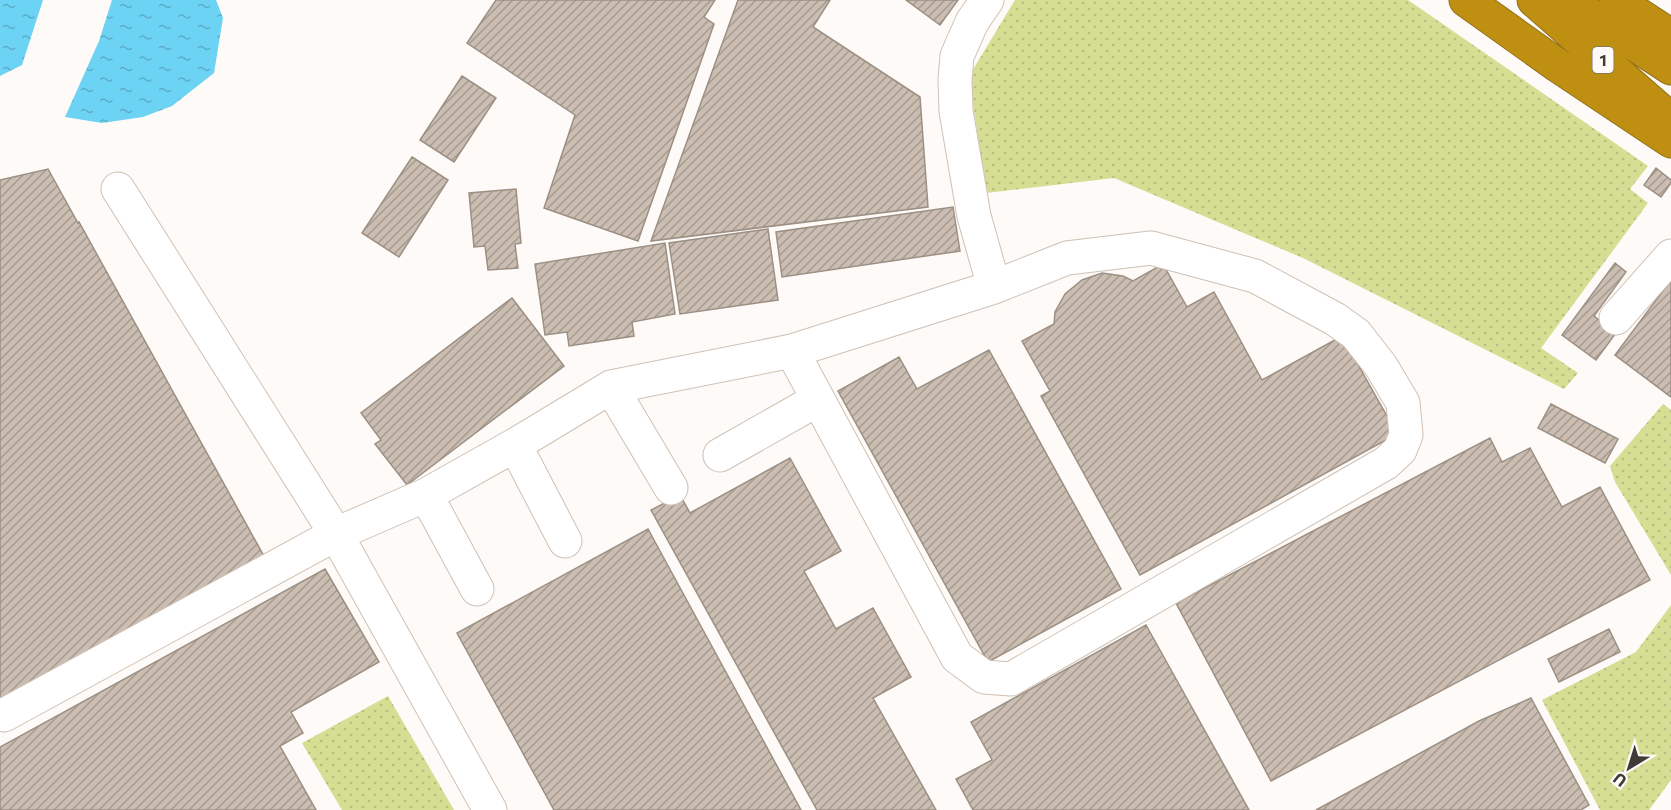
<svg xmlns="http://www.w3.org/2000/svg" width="1671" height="810" font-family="Commissioner,sans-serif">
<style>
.green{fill:url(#green-dots)}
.water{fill:url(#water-ripples)}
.building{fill:url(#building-hatch);stroke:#9c8f83;stroke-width:1.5}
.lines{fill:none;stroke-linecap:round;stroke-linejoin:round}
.minor-casing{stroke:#cfc1b5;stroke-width:35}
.highway-casing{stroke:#93721e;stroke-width:35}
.minor{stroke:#fff;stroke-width:33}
.highway{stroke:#bf8f11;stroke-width:33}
.labels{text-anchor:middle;stroke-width:5;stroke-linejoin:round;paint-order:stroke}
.shield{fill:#fdfaf7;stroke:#797470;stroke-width:1.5}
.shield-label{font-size:16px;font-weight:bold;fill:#403b36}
</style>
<defs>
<pattern id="green-dots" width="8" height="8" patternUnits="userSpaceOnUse" patternTransform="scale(1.5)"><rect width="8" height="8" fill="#d5de92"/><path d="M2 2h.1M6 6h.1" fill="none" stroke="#b8bf7e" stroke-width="1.8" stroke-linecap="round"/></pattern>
<pattern id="water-ripples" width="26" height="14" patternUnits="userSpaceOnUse" patternTransform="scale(1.5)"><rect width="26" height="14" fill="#6dd3f4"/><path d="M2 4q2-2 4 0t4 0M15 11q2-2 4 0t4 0" fill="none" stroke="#5bacc6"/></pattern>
<pattern id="building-hatch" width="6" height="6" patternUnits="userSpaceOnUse" patternTransform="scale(1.5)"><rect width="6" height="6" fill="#cbbdb1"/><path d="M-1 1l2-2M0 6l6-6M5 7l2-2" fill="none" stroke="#a69b91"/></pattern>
</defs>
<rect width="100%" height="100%" fill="#fdfaf7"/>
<!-- green -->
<path class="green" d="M1015,0H1408L1648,166L1630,189L1648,203L1541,348L1578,373L1564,389L1303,258L1114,178L986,193L969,76Z
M1663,404L1671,410V575L1615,482L1610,466Z
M1671,605V780L1649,810H1600L1542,700L1636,652Z
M388,696L454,810H342L302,743Z"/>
<!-- water -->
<path class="water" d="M0,0H43L22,65L0,76Z
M112,0H216L223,18L214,73L172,106L143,117L102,123L65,117L99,41Z"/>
<!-- building -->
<path class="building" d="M496,0H715L704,17L714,24L638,241L544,208L575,115L467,43Z
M738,0H830L813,27L920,97L928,207L651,241Z
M906,0H958L940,25Z
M462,76L496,98L454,162L420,140Z
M412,157L448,180L399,257L362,233Z
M1656,168L1671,180V183L1661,197L1644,185Z
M48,169L78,223L79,222L265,558L0,704V180Z
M516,189L521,243L515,244L518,268L488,270L485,246L474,247L469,193Z
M953,207L960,251L782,277L776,232Z
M768,229L778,300L680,314L669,243Z
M665,243L675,314L632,322L634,336L569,346L567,332L545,335L535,264Z
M1615,263L1626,272L1594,316L1616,333L1596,360L1562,335Z
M1163,264L1187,307L1214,292L1262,380L1342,336L1397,434L1140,575L1041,396L1050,391L1022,341L1054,324L1055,312L1065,294L1082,280L1102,273L1123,276L1133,281Z
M1671,280V397L1615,355Z
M512,298L564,366L407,485L375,444L381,440L361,413Z
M989,350L1121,589L988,662L838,391L899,357L917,389Z
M1551,404L1618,439L1605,463L1538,428Z
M1490,438L1502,462L1530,448L1562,507L1600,487L1650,580L1271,781L1176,603Z
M790,458L841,551L804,571L836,629L873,608L911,677L873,698L936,810H817L651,510L680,495L690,513Z
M648,529L801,810H554L457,633Z
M325,569L379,662L291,712L303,733L280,746L316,810H0V747Z
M1146,625L1249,810H973L956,779L992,760L971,722Z
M1609,629L1620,652L1559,682L1548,659Z
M1531,698L1589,805L1581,810H1316L1479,721Z"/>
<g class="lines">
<defs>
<path id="minor" d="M118,189L336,534L490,810
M1616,318L1671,256
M792,351L957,657L984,677L1011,679L1386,463L1400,450L1406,435L1403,403L1381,366L1356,334L1335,319L1255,276L1151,248L1067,258L994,287
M611,387L671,488
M515,445L565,541
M720,455L817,400
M426,495L477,589
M4,715L336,534L426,495L515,445L611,387L792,351L994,287L974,216L956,111L955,80L957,56L972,22L987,0"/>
<path id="highway" d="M1466,0L1557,65L1671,141
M1534,0L1670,119
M1567,0L1671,68
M1616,0L1671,36"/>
</defs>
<!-- minor casing -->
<use href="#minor" class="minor-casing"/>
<!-- highway casing -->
<use href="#highway" class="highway-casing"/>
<!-- minor -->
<use href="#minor" class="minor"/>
<!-- highway -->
<use href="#highway" class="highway"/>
</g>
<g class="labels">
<!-- shield labels -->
<rect class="shield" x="1592.5" y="47" width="21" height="26" rx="4.5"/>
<g class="shield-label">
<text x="1603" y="66">1</text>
</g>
</g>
<!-- north arrow -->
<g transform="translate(1629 768) rotate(218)" stroke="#fdfaf7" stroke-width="4.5" paint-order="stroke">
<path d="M0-4.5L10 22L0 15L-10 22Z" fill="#403b36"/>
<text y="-9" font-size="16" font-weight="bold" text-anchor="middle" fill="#403b36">U</text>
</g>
</svg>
